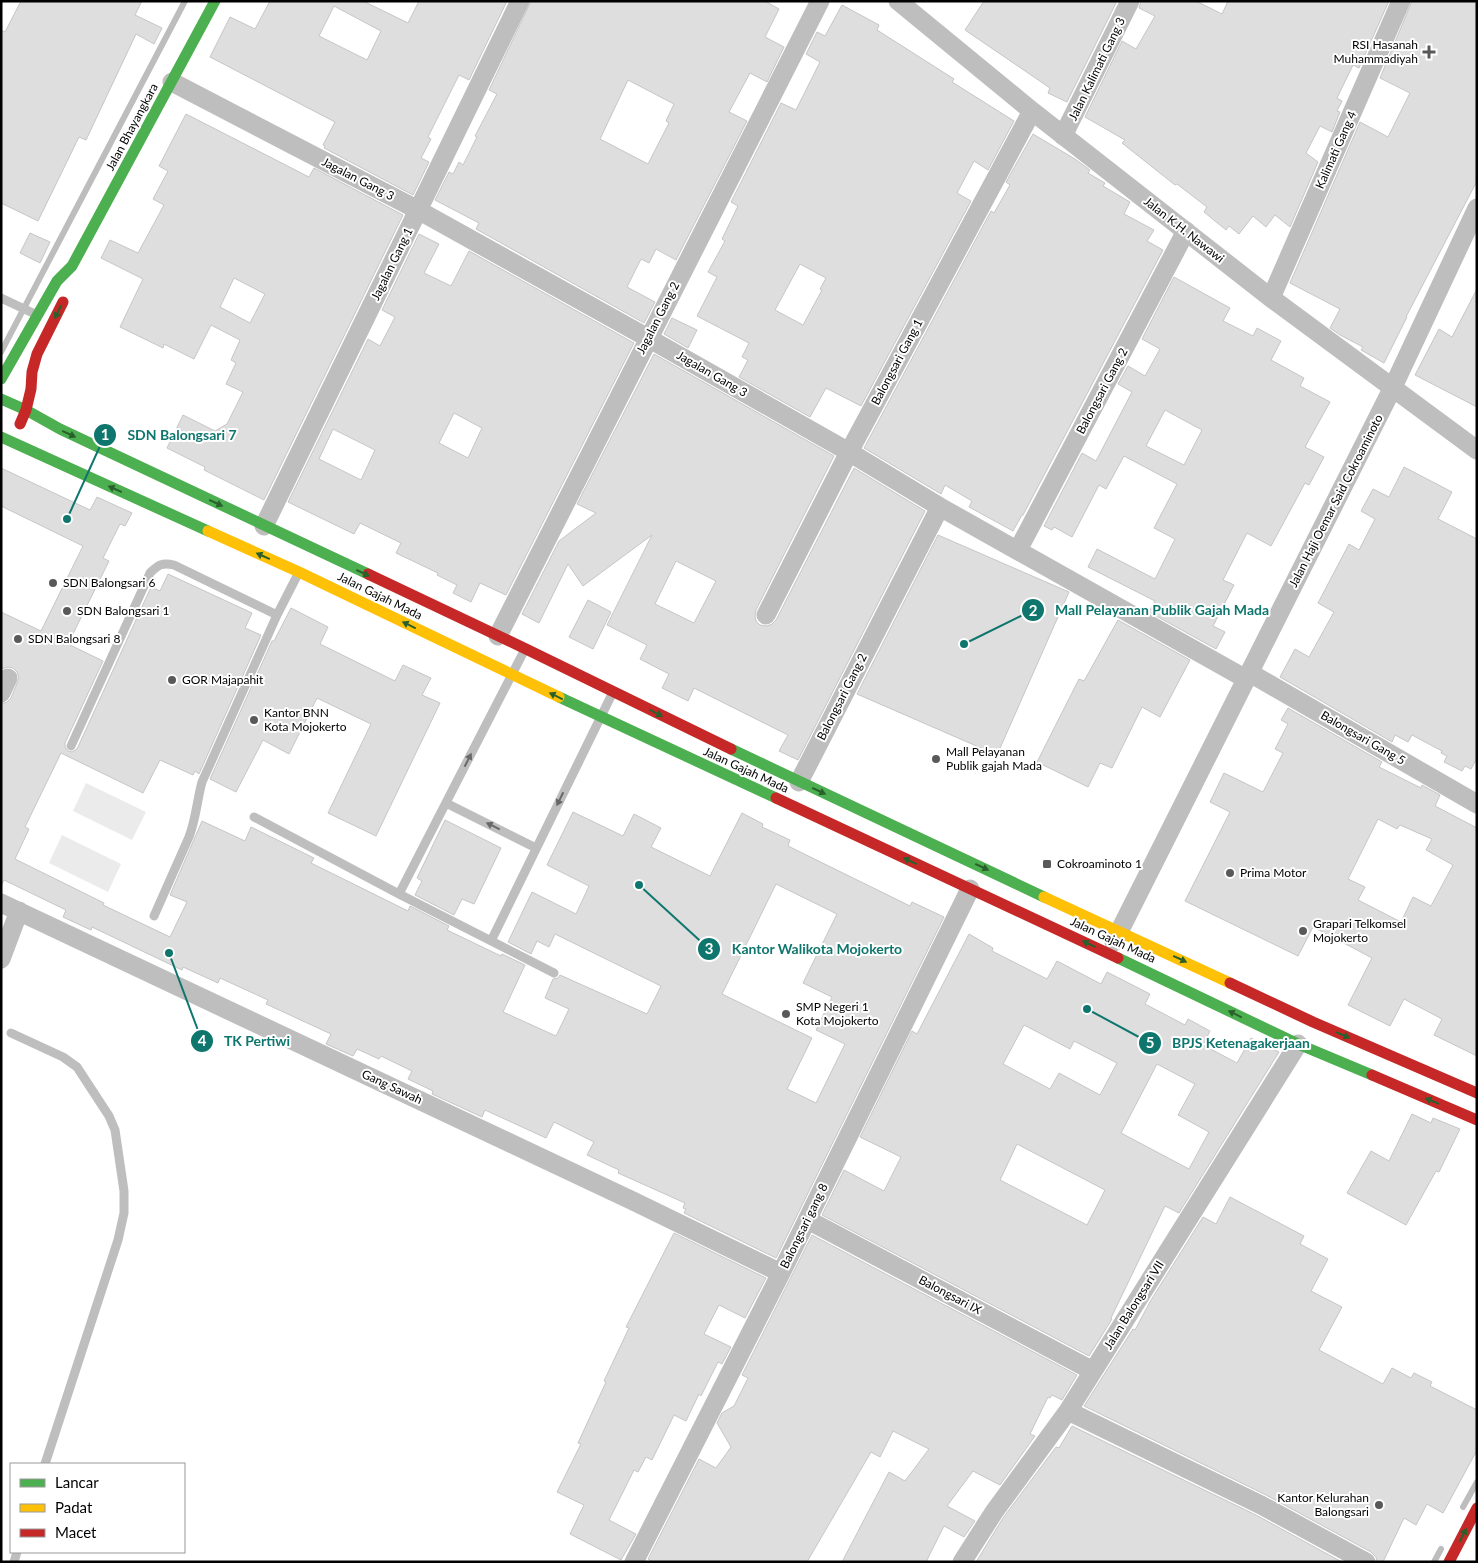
<svg xmlns="http://www.w3.org/2000/svg" width="1478" height="1563" font-family="Lato,sans-serif">
<style>
.green{fill:#ebebeb}
.lines{fill:none;stroke-linecap:round;stroke-linejoin:round}
.stream{stroke:#bdbdbd;stroke-width:6}
.building{fill:#dedede;stroke:#c6c6c6;fill-rule:evenodd}
.lane{stroke:#bebebe;stroke-width:9}
.street{stroke:#bebebe;stroke-width:19}
.fast{stroke:#4caf50;stroke-width:11}
.slow{stroke:#ffc107;stroke-width:11}
.jam{stroke:#c62828;stroke-width:11}
.oneway{fill:#2a602c}
.oneway2{fill:#686868}
.poi-dot{fill:#595959;stroke:#fff;stroke-width:2}
.labels{text-anchor:middle;stroke-width:4;stroke-linejoin:round;paint-order:stroke}
.poi-label{font-size:12px;fill:#000;stroke:#fff;text-anchor:start}
.street-label{font-size:12px;fill:#000;stroke:#fff}
.leader{fill:none;stroke:#0f766e;stroke-width:2}
.callout-dot{fill:#0f766e;stroke:#fff;stroke-width:2}
.mark-label{font-size:15px;text-anchor:middle;font-weight:bold;fill:#fff}
.callout-label{font-size:14px;text-anchor:middle;font-weight:bold;fill:#0f766e;stroke:#fff;stroke-width:4;stroke-linejoin:round;paint-order:stroke}
</style>
<rect width="100%" height="100%" fill="#fff"/>
<!-- green -->
<path class="green" d="M86,783L146,812L132,840L73,811Z
M62,835L121,864L108,892L49,863Z"/>
<g class="lines">
<!-- stream -->
<path class="stream" d="M1,352L185,1
M1463,1507L1477,1482
M1434,1562L1441,1549"/>
</g>
<!-- building -->
<path class="building" d="M21,1H142L135,15L162,28L154,44L136,34L86,140L79,137L38,221L1,203V30L5,32Z
M270,1H363L408,23L419,1H507L469,80L459,75L428,137L431,139L421,158L429,162L413,195L324,148L325,146L323,145L335,122L210,57L230,17L255,29ZM334,6L381,31L367,60L319,36Z
M531,1H765L779,9L765,37L784,47L767,82L750,73L729,112L747,121L676,260L656,249L649,263L641,259L627,287L655,302L644,323L476,229L479,223L435,200L449,172L453,174L459,162L463,165L477,137L475,136L497,94L489,90ZM628,80L674,104L666,121L669,123L648,164L600,139Z
M984,1H1117L1067,102L1048,93L1050,88L965,30Z
M1141,1H1196L1222,14L1228,1H1389L1359,68L1353,65L1337,98L1342,101L1337,111L1340,112L1332,132L1320,126L1306,153L1318,162L1290,227L1275,215L1266,227L1253,216L1239,234L1229,226L1226,230L1204,212L1207,207L1177,184L1175,185L1122,143L1125,140L1085,117L1122,41L1136,49L1155,16L1139,8Z
M1412,1H1477V181L1406,317H1407L1384,363L1361,350L1363,347L1340,335L1330,328L1340,309L1290,283L1360,122L1388,137L1410,93L1380,78Z
M842,5L879,25L877,30L954,79L952,82L1014,121L988,170L974,161L957,193L971,201L861,406L826,388L810,417L739,377L748,360L742,357L749,343L697,316L717,277L708,272L725,241L722,239L738,206L731,202L781,103L796,110L820,62L806,54L817,32L825,36ZM800,264L826,278L820,289L822,290L803,325L775,310Z
M186,114L309,177L314,168L403,215L264,500L204,470L205,467L167,448L183,415L215,431L227,424L243,392L226,384L236,363L231,360L240,340L211,325L194,359L164,344L163,348L120,327L143,279L101,258L110,240L138,253L164,205L153,199L168,171L159,166ZM234,278L265,294L250,323L220,307Z
M1033,134L1075,159L1090,170L1088,173L1105,183L1103,186L1130,202L1124,214L1154,230L1147,241L1163,250L1023,515H1022L1013,531L969,507L972,501L945,485L941,494L864,448L991,211L994,213L1010,185L1006,182Z
M30,233L50,242L40,263L20,253Z
M419,234L439,244L424,273L451,286L469,251L634,343L506,595L480,583L471,602L453,593L457,585L437,575L438,573L396,553L401,543L360,523L354,534L288,502L368,339L380,346L395,317L382,310ZM454,413L482,428L468,458L439,443ZM333,429L375,450L361,480L319,459Z
M1174,277L1230,308L1223,321L1253,336L1257,328L1281,341L1271,360L1304,378L1300,386L1330,402L1305,447L1324,457L1309,485L1305,483L1271,546L1247,533L1223,580L1234,585L1213,626L1225,632L1216,649L1149,612L1155,601L1088,567L1097,549L1155,579L1175,539L1154,528L1177,484L1124,456L1106,489L1099,485L1072,537L1054,527L1052,530L1044,526L1082,453L1096,461L1132,392L1118,384L1128,366L1145,376L1160,349L1142,339ZM1165,410L1202,430L1184,465L1146,446Z
M1477,289V407L1415,375L1439,329L1452,337Z
M672,318L697,330L688,348L664,334Z
M654,354L834,456L756,610L755,616L756,621L760,625L767,626L772,624L776,620L854,468L925,511L798,760L779,751L788,735L694,688L688,701L662,688L669,674L640,659L647,645L607,625L652,535L583,586L568,564L539,623L522,614L559,541L596,513L577,504ZM676,561L716,581L694,623L655,604Z
M1404,467L1452,492L1438,519L1477,539V758L1471,769L1465,766L1462,771L1444,762L1447,756L1441,753L1442,751L1412,735L1408,742L1395,735L1392,742L1280,677L1295,649L1309,657L1334,612L1318,603L1349,544L1359,550L1375,519L1361,511L1373,489L1389,497Z
M1,468L90,510L97,497L132,513L125,526L120,524L103,558L109,561L68,644L103,661L65,743V747L68,751L72,752L77,749L151,587L160,591L168,574L252,613L245,628L261,635L199,774L195,771L193,775L160,760L143,793L61,753L25,827L29,829L15,859L104,903L103,905L170,937L187,902L170,895L202,821L245,841L251,827L314,858L311,863L408,911L410,906L449,926L447,930L501,956L502,954L525,965L503,1012L556,1036L569,1009L545,998L553,979L558,978L560,975L647,1014L661,986L555,934L549,947L537,941L531,954L508,942L532,892L576,914L589,886L547,865L573,812L623,836L634,814L661,828L651,847L710,876L742,813L763,824L762,827L790,840L788,846L910,906L912,902L944,917L776,1258L684,1213L686,1209L683,1208L685,1203L627,1177L618,1173L619,1170L587,1155L594,1142L554,1122L546,1138L485,1110L482,1117L432,1094L433,1091L408,1079L412,1071L381,1056L379,1059L357,1049L353,1056L326,1044L331,1034L266,1004L268,1000L220,978L218,983L183,967L182,970L92,927L91,930L63,917L66,910L4,880L1,886V704L7,702L11,698L19,678L17,672L13,668L8,667L1,669V612L41,631L83,546L1,506ZM776,884L837,914L803,983L832,997L816,1030L845,1044L816,1103L787,1089L812,1038L722,994Z
M938,535L1069,592L997,755L857,694Z
M588,600L611,612L593,649L569,637Z
M291,608L328,627L320,644L395,681L403,665L431,678L422,695L440,703L376,836L328,813L371,724L317,698L289,754L263,740L236,792L210,779L272,641H274Z
M1118,620L1190,660L1160,717L1142,707L1112,768L1100,763L1088,787L1037,762L1079,679L1084,681Z
M1288,708L1382,762L1379,767L1421,788L1422,785L1440,795L1435,806L1477,828V1056L1434,1035L1442,1019L1404,999L1390,1026L1348,1005L1372,958L1342,942L1313,927L1298,956L1185,901L1230,812L1210,802L1224,773L1263,792L1283,753L1275,749L1288,724L1281,720ZM1378,819L1397,829L1400,825L1432,839L1426,850L1453,865L1431,906L1413,897L1401,922L1358,900L1365,887L1348,879Z
M445,820L501,848L474,904L462,899L454,915L415,895L422,881L417,878Z
M969,934L993,948L992,951L1047,979L1057,961L1101,984L1107,972L1150,994L1145,1004L1185,1025L1188,1019L1210,1031L1203,1045L1237,1063L1251,1038L1279,1052L1179,1213L1165,1206L1111,1318L1112,1319L1089,1356L822,1215L844,1170L884,1191L901,1157L860,1137L912,1031L917,1034ZM1024,1025L1070,1049L1074,1041L1117,1063L1100,1095L1059,1073L1050,1089L1003,1064ZM1157,1064L1195,1084L1178,1115L1209,1132L1189,1169L1121,1133ZM1017,1144L1105,1190L1087,1225L1000,1180Z
M1412,1114L1431,1123L1433,1118L1460,1129L1439,1172L1436,1171L1406,1225L1347,1193L1371,1151L1389,1161Z
M1230,1197L1304,1236L1300,1244L1328,1259L1311,1291L1342,1307L1319,1350L1383,1384L1392,1368L1411,1378L1414,1373L1432,1382L1430,1386L1477,1410V1450L1443,1513L1427,1504L1416,1525L1404,1518L1383,1562H1377L1376,1557L1371,1552L1266,1495L1084,1406L1133,1329L1135,1330L1151,1300L1203,1217L1216,1224Z
M674,1233L766,1278L745,1318L719,1305L704,1334L731,1347L722,1364L718,1362L701,1396L699,1394L686,1421L674,1415L652,1460L646,1457L638,1472L634,1470L609,1520L636,1534L621,1560L570,1534L584,1505L557,1492L581,1444L578,1443L606,1382L604,1381L629,1328L626,1327Z
M812,1235L1077,1375L1062,1400L1052,1395L1050,1398L1048,1397L1030,1434L1035,1436L1000,1485L973,1471L947,1506L975,1521L964,1537L944,1526L926,1562H842L889,1472L905,1481L929,1449L893,1431L880,1457L871,1452L807,1562H653L648,1559L699,1459L716,1468L731,1447L717,1423L722,1413L734,1406L748,1378L742,1375Z
M1072,1426L1256,1515L1342,1562H976L1003,1518L1056,1447L1059,1448Z"/>
<g class="lines">
<!-- lane -->
<path class="lane" d="M1,298L35,314
M71,746L150,573C158,565 162,562 174,565L277,615
M446,803L536,848
M254,817L399,894L554,973
M399,894L524,651
M154,916L189,837C196,819 197,800 202,782L277,615L298,574
M491,941L612,694
M11,1033L63,1057L77,1067L109,1116L115,1130L124,1191V1213L118,1240L45,1464
M14,1562L17,1552"/>
<!-- street -->
<path class="street" d="M898,1L1032,111L1271,298L1477,450
M172,82L418,210L648,338L849,452L940,507L1246,679
M1063,136L1130,1
M1271,298L1401,1
M264,526L520,1
M1018,550L1186,231
M766,615L849,452L1032,111
M498,636L820,1
M1250,673L1477,804
M1,693L8,678
M799,782L940,507
M1,903L633,1201L781,1273
M1114,942L1393,387L1477,208
M1,959L19,911
M808,1220L1093,1371
M1068,1411L1261,1505L1366,1562
M634,1562L781,1273L970,889
M962,1562L994,1512L1068,1411L1298,1044"/>
<!-- fast -->
<path class="fast" d="M1,379L57,281L72,266L215,1
M1,399L26,410L60,429L368,574
M1,437L208,531
M559,697L776,798
M731,749L1044,897
M1118,958L1298,1044L1372,1075"/>
<!-- slow -->
<path class="slow" d="M208,531L299,572L559,697
M1044,897L1230,983"/>
<!-- jam -->
<path class="jam" d="M20,424L26,410L31,389L32,372L37,354L63,302
M368,574L526,649L731,749
M776,798L1118,958
M1230,983L1313,1022L1477,1093
M1372,1075L1477,1120
M1449,1562L1477,1508"/>
</g>
<!-- one-way arrows -->
<defs><path id="oneway-solid" d="M-6-.8H1V-3.2L6.5 0L1 3.2V.8H-6Z" transform="scale(1.25)"/></defs>
<g class="oneway">
<use href="#oneway-solid" transform="translate(58 312) rotate(116)"/>
<use href="#oneway-solid" transform="translate(69 434) rotate(25)"/>
<use href="#oneway-solid" transform="translate(115 489) rotate(-156)"/>
<use href="#oneway-solid" transform="translate(216 503) rotate(25)"/>
<use href="#oneway-solid" transform="translate(263 556) rotate(-156)"/>
<use href="#oneway-solid" transform="translate(363 573) rotate(25)"/>
<use href="#oneway-solid" transform="translate(409 625) rotate(-154)"/>
<use href="#oneway-solid" transform="translate(556 696) rotate(-154)"/>
<use href="#oneway-solid" transform="translate(656 713) rotate(27)"/>
<use href="#oneway-solid" transform="translate(819 791) rotate(25)"/>
<use href="#oneway-solid" transform="translate(910 861) rotate(-155)"/>
<use href="#oneway-solid" transform="translate(982 867) rotate(25)"/>
<use href="#oneway-solid" transform="translate(1089 944) rotate(-155)"/>
<use href="#oneway-solid" transform="translate(1180 959) rotate(25)"/>
<use href="#oneway-solid" transform="translate(1235 1014) rotate(-154)"/>
<use href="#oneway-solid" transform="translate(1343 1035) rotate(23)"/>
<use href="#oneway-solid" transform="translate(1432 1101) rotate(-157)"/>
<use href="#oneway-solid" transform="translate(1463 1535) rotate(-63)"/>
</g>
<g class="oneway2">
<use href="#oneway-solid" transform="translate(468 760) rotate(-63)"/>
<use href="#oneway-solid" transform="translate(560 799) rotate(116)"/>
<use href="#oneway-solid" transform="translate(493 826) rotate(-154)"/>
</g>
<!-- markers -->
<g class="poi-dot">
<path d="M1426.5 44.5h5v5h5v5h-5v5h-5v-5h-5v-5h5z"/>
<circle cx="53" cy="583" r="5"/>
<circle cx="67" cy="611" r="5"/>
<circle cx="18" cy="639" r="5"/>
<circle cx="172" cy="680" r="5"/>
<circle cx="254" cy="720" r="5"/>
<circle cx="936" cy="759" r="5"/>
<rect x="1042" y="859" width="10" height="10" rx="2.5"/>
<circle cx="1230" cy="873" r="5"/>
<circle cx="1303" cy="931" r="5"/>
<circle cx="786" cy="1014" r="5"/>
<circle cx="1379" cy="1505" r="5"/>
</g>
<g class="labels">
<!-- poi labels -->
<g class="poi-label">
<text x="1418" y="49" text-anchor="end">RSI Hasanah<tspan x="1418" dy="14">Muhammadiyah</tspan></text>
<text x="63" y="587">SDN Balongsari 6</text>
<text x="77" y="615">SDN Balongsari 1</text>
<text x="28" y="643">SDN Balongsari 8</text>
<text x="182" y="684">GOR Majapahit</text>
<text x="264" y="717">Kantor BNN<tspan x="264" dy="14">Kota Mojokerto</tspan></text>
<text x="946" y="756">Mall Pelayanan<tspan x="946" dy="14">Publik gajah Mada</tspan></text>
<text x="1057" y="868">Cokroaminoto 1</text>
<text x="1240" y="877">Prima Motor</text>
<text x="1313" y="928">Grapari Telkomsel<tspan x="1313" dy="14">Mojokerto</tspan></text>
<text x="796" y="1011">SMP Negeri 1<tspan x="796" dy="14">Kota Mojokerto</tspan></text>
<text x="1369" y="1502" text-anchor="end">Kantor Kelurahan<tspan x="1369" dy="14">Balongsari</tspan></text>
</g>
<!-- street labels -->
<g class="street-label">
<text transform="translate(1097 69) rotate(-64)" y="4">Jalan Kalimati Gang 3</text>
<text transform="translate(132 127) rotate(-62)" y="4">Jalan Bhayangkara</text>
<text transform="translate(1336 150) rotate(-66)" y="4">Kalimati Gang 4</text>
<text transform="translate(358 179) rotate(27)" y="4">Jagalan Gang 3</text>
<text transform="translate(1184 230) rotate(38)" y="4">Jalan K.H. Nawawi</text>
<text transform="translate(392 264) rotate(-64)" y="4">Jagalan Gang 1</text>
<text transform="translate(658 318) rotate(-63)" y="4">Jagalan Gang 2</text>
<text transform="translate(897 362) rotate(-62)" y="4">Balongsari Gang 1</text>
<text transform="translate(712 374) rotate(30)" y="4">Jagalan Gang 3</text>
<text transform="translate(1102 391) rotate(-62)" y="4">Balongsari Gang 2</text>
<text transform="translate(1336 501) rotate(-63)" y="4">Jalan Haji Oemar Said Cokroaminoto</text>
<text transform="translate(380 596) rotate(26)" y="4">Jalan Gajah Mada</text>
<text transform="translate(842 697) rotate(-63)" y="4">Balongsari Gang 2</text>
<text transform="translate(1363 738) rotate(30)" y="4">Balongsari Gang 5</text>
<text transform="translate(746 770) rotate(25)" y="4">Jalan Gajah Mada</text>
<text transform="translate(1113 940) rotate(25)" y="4">Jalan Gajah Mada</text>
<text transform="translate(392 1087) rotate(25)" y="4">Gang Sawah</text>
<text transform="translate(804 1226) rotate(-64)" y="4">Balongsari gang 8</text>
<text transform="translate(950 1295) rotate(28)" y="4">Balongsari IX</text>
<text transform="translate(1134 1305) rotate(-58)" y="4">Jalan Balongsari VII</text>
</g>
</g>
<!-- callouts -->
<path class="leader" d="M67 519L105 435M964 644L1033 610M639 885L709 949M169 953L202 1041M1087 1009L1150 1043"/>
<g class="callout-dot">
<circle cx="67" cy="519" r="5"/>
<circle cx="964" cy="644" r="5"/>
<circle cx="639" cy="885" r="5"/>
<circle cx="169" cy="953" r="5"/>
<circle cx="1087" cy="1009" r="5"/>
<circle cx="105" cy="435" r="12"/>
<circle cx="1033" cy="610" r="12"/>
<circle cx="709" cy="949" r="12"/>
<circle cx="202" cy="1041" r="12"/>
<circle cx="1150" cy="1043" r="12"/>
</g>
<g class="mark-label">
<text x="105" y="440">1</text>
<text x="1033" y="616">2</text>
<text x="709" y="954">3</text>
<text x="202" y="1046">4</text>
<text x="1150" y="1048">5</text>
</g>
<g class="callout-label">
<text x="182" y="440">SDN Balongsari 7</text>
<text x="1162" y="615">Mall Pelayanan Publik Gajah Mada</text>
<text x="817" y="954">Kantor Walikota Mojokerto</text>
<text x="257" y="1046">TK Pertiwi</text>
<text x="1241" y="1048">BPJS Ketenagakerjaan</text>
</g>
<!-- border -->
<rect width="1478" height="1563" fill="none" stroke="#000000" stroke-width="5"/>
<!-- legend -->
<rect x="10" y="1463" width="175" height="90" fill="#ffffff" stroke="#999999"/>
<rect x="20" y="1479" width="25" height="8" fill="#4caf50" stroke="#999999"/>
<text x="55" y="1488" font-size="15" fill="#000000">Lancar</text>
<rect x="20" y="1504" width="25" height="8" fill="#ffc107" stroke="#999999"/>
<text x="55" y="1513" font-size="15" fill="#000000">Padat</text>
<rect x="20" y="1529" width="25" height="8" fill="#c62828" stroke="#999999"/>
<text x="55" y="1538" font-size="15" fill="#000000">Macet</text>
</svg>
